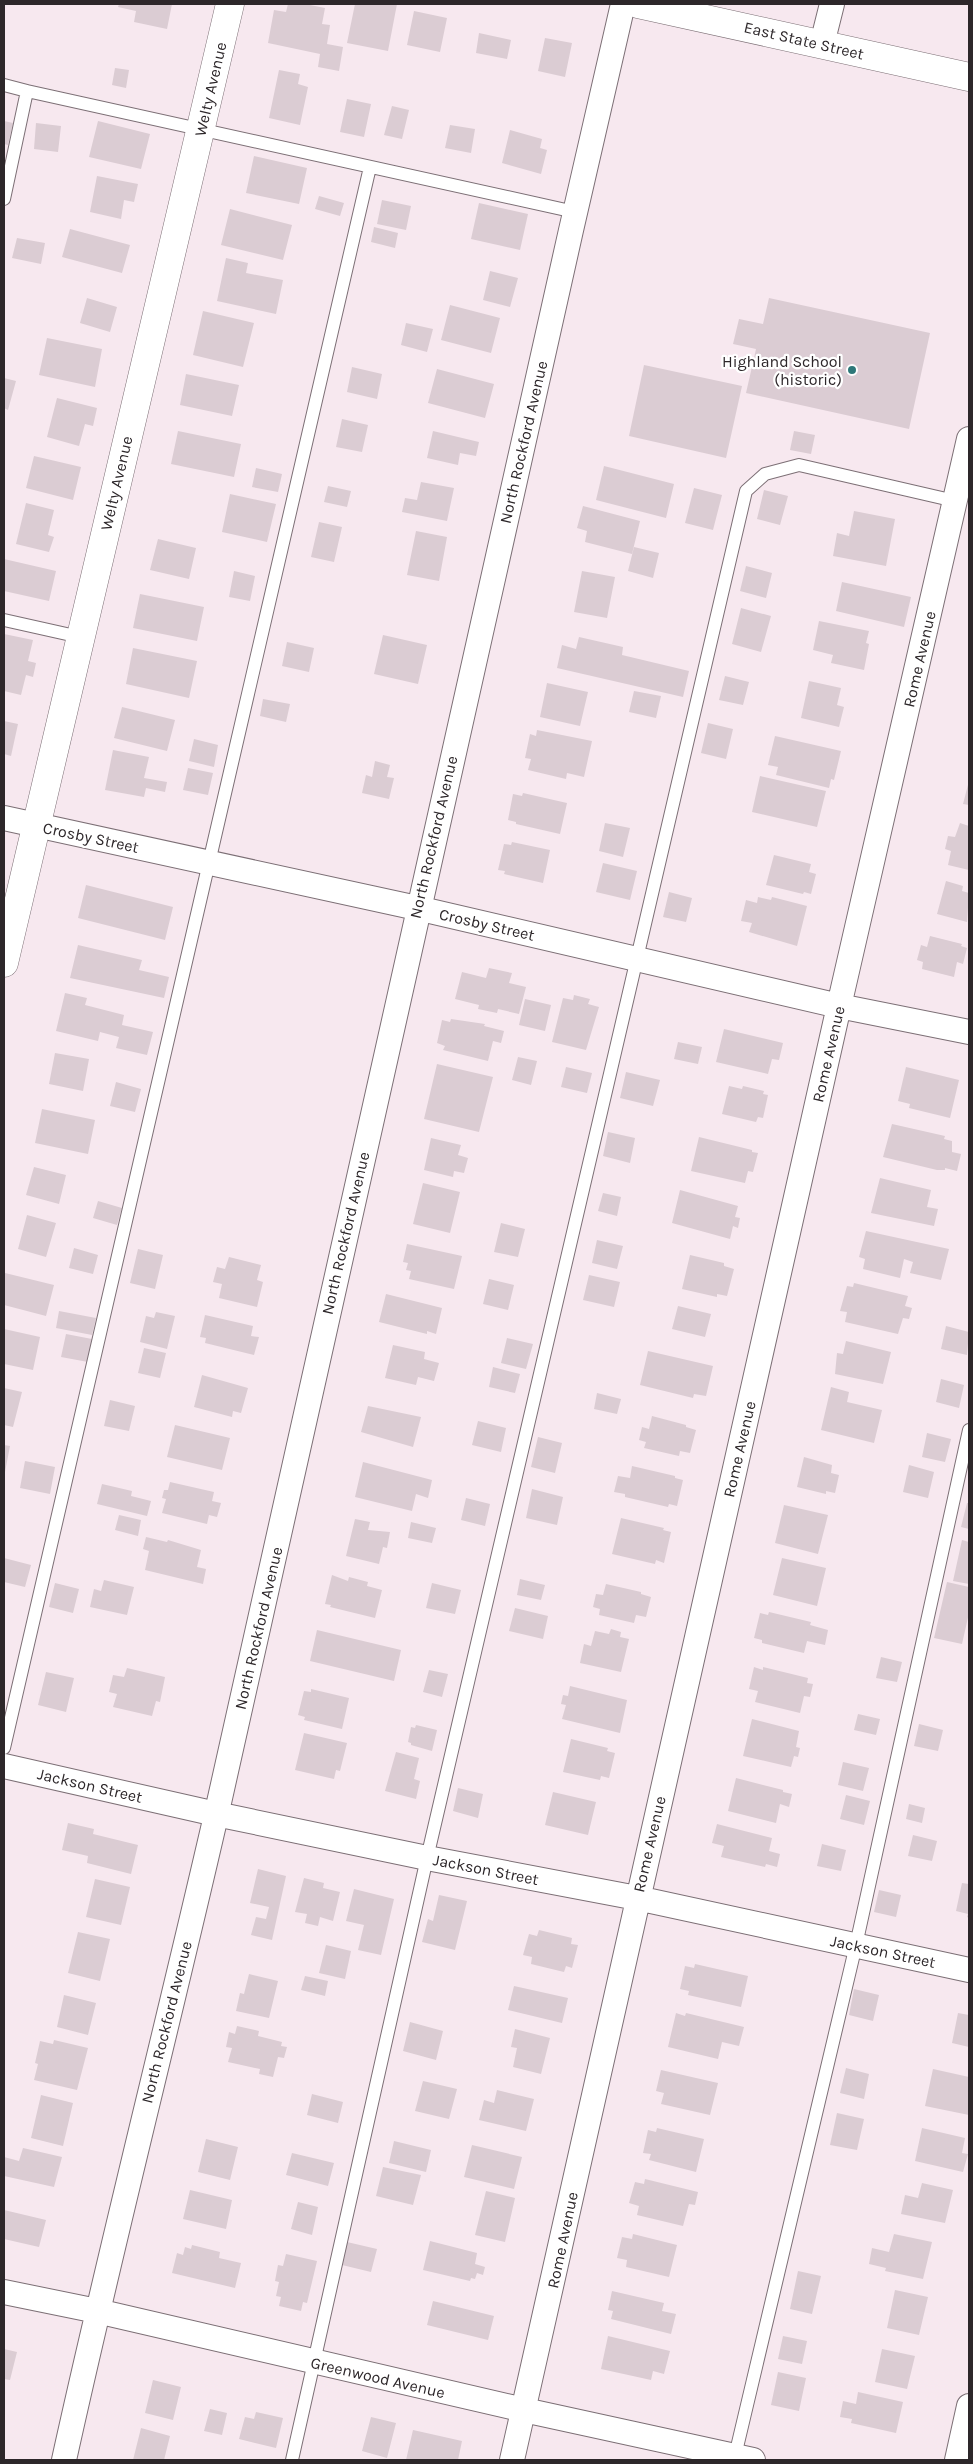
<svg xmlns="http://www.w3.org/2000/svg" width="973" height="2464" font-family="Karla,sans-serif">
<style>
.building{fill:#dbccd3}
.lines{fill:none;stroke-linecap:round;stroke-linejoin:round}
.service-casing{stroke:#7c6f75;stroke-width:14}
.minor-casing{stroke:#7c6f75;stroke-width:26}
.tertiary-casing{stroke:#7c6f75;stroke-width:29}
.primary-casing{stroke:#7c6f75;stroke-width:29}
.service{stroke:#fff;stroke-width:12}
.minor{stroke:#fff;stroke-width:24}
.tertiary{stroke:#fff;stroke-width:28}
.primary{stroke:#fff;stroke-width:28}
.poi-dot{fill:#2e7879;stroke:#fff;stroke-width:2}
.labels{text-anchor:middle;stroke-width:4.5;stroke-linejoin:round;paint-order:stroke}
.street-label{font-size:16px;fill:#2d272a;stroke:#fff}
.poi-label{font-size:16px;fill:#2d272a;stroke:#fff;text-anchor:end}
</style>
<rect width="100%" height="100%" fill="#f7e8ef"/>
<!-- building -->
<path class="building" d="M119,4H172L167,29L134,22L136,11L118,7Z
M288,4H305L325,8L322,24L330,25L327,44L343,47L339,71L318,67L320,54L268,43L274,10L286,12Z
M355,4H397L388,51L347,43Z
M414,11L447,18L440,52L407,45Z
M479,33L511,40L507,59L476,53Z
M545,38L572,43L565,77L538,71Z
M115,68L129,70L126,88L112,85Z
M279,70L300,74L298,84L308,87L300,125L269,118Z
M347,99L371,104L364,137L340,132Z
M392,106L409,110L402,139L384,135Z
M4,121L13,123L8,145L4,144Z
M98,121L150,134L141,169L89,157Z
M36,123L61,126L58,152L34,149Z
M450,125L475,129L471,153L445,148Z
M510,130L542,139L540,148L547,150L541,174L502,163Z
M254,156L307,168L299,204L246,193Z
M97,176L138,184L134,202L124,200L121,219L90,212Z
M319,196L344,203L340,216L315,209Z
M382,200L411,206L406,230L377,224Z
M479,203L528,214L520,250L471,239Z
M230,209L292,225L283,260L221,245Z
M374,227L398,233L395,248L371,242Z
M70,229L130,245L122,273L62,257Z
M17,238L45,243L41,264L12,258Z
M226,258L248,263L246,273L283,280L276,314L217,301Z
M490,271L518,278L510,307L483,300Z
M87,298L117,307L110,332L80,323Z
M769,298L930,333L909,429L746,393L756,349L733,344L739,319L763,324Z
M450,305L500,318L491,353L441,340Z
M203,311L254,323L243,367L193,355Z
M406,323L433,329L427,352L401,345Z
M47,338L102,349L95,387L39,375Z
M644,365L742,386L726,458L629,436Z
M352,367L382,374L377,399L347,392Z
M437,369L494,384L485,418L428,403Z
M186,374L239,385L232,416L180,405Z
M4,378L16,381L8,410L4,408Z
M57,398L97,408L93,426L85,424L79,446L47,437Z
M342,419L368,425L362,452L336,447Z
M178,431L241,444L234,477L171,464Z
M433,431L479,442L476,456L460,453L458,465L427,458Z
M794,431L815,435L811,454L790,450Z
M34,456L81,467L73,500L26,488Z
M604,466L674,484L666,518L596,500Z
M256,468L282,474L278,492L252,487Z
M421,482L454,488L447,521L402,512L405,498L417,500Z
M328,486L351,491L347,507L324,502Z
M694,488L722,495L713,530L685,523Z
M764,490L788,496L780,525L757,519Z
M230,494L276,504L267,542L222,532Z
M26,503L54,510L48,535L54,537L49,552L16,544Z
M583,506L640,521L632,554L585,542L587,531L577,528Z
M854,511L895,519L886,566L833,556L837,533L849,536Z
M319,522L342,527L334,562L311,557Z
M416,531L447,537L439,581L407,575Z
M158,539L196,548L189,579L150,570Z
M634,547L659,553L653,578L628,571Z
M4,559L56,571L49,601L4,591Z
M746,566L772,573L766,598L740,591Z
M234,571L255,576L250,601L229,597Z
M582,571L615,577L607,618L574,612Z
M842,582L911,597L904,627L836,611Z
M140,594L204,607L197,641L133,628Z
M741,608L771,616L761,652L732,644Z
M819,621L869,631L866,643L869,644L864,670L831,663L833,655L813,650Z
M4,634L33,640L28,661L36,663L33,677L26,675L21,695L4,691Z
M383,635L427,645L418,684L374,674Z
M579,637L623,647L622,655L689,671L683,697L557,668L562,645L576,649Z
M287,642L314,648L309,672L282,666Z
M133,648L197,661L189,698L126,684Z
M725,676L749,682L743,705L719,700Z
M809,681L841,688L837,705L844,707L839,727L801,718Z
M547,683L588,692L580,726L540,717Z
M634,691L661,696L656,718L629,712Z
M263,699L290,704L286,722L260,716Z
M122,707L175,720L167,751L114,738Z
M4,721L18,724L11,756L4,754Z
M708,723L733,729L726,759L701,753Z
M537,730L592,741L584,777L567,773L566,779L528,770L531,759L525,758L530,734L536,736Z
M775,736L841,751L834,780L831,779L829,788L776,775L778,767L768,765Z
M194,739L218,745L214,767L189,761Z
M113,750L149,757L144,778L167,782L165,792L146,788L144,797L105,790Z
M375,761L390,765L387,777L394,778L389,799L362,793L366,775L372,777Z
M188,768L213,773L208,795L183,790Z
M760,776L826,791L817,827L752,812Z
M969,781V805L963,804Z
M523,793L567,803L560,834L516,824V822L508,820L513,794L522,796Z
M605,823L630,828L623,857L599,851Z
M960,823L969,826V870L948,865L951,851L945,849L948,836L955,837Z
M512,842L550,850L543,883L504,874L505,871L498,870L504,844L511,845Z
M774,855L811,864L809,872L816,874L811,894L804,892L803,894L766,885Z
M603,863L637,871L630,900L596,892Z
M946,881L963,886L962,891L969,893L967,922L937,914Z
M86,885L173,907L165,940L78,918Z
M669,892L692,898L686,922L663,917Z
M758,897L771,900L772,897L807,906L797,946L749,932L752,923L741,921L746,900L757,903Z
M930,936L962,944L961,946L967,948L963,964L957,962L954,977L922,969L923,962L917,960L921,945L927,947Z
M78,945L142,960L139,970L169,977L164,998L70,978Z
M489,968L512,973L509,983L526,987L519,1014L498,1009L497,1013L478,1009L479,1005L455,999L462,972L486,978Z
M65,993L87,998L85,1005L124,1015L122,1025L153,1032L147,1055L116,1048L119,1037L100,1032L98,1041L56,1031Z
M574,995L590,999L588,1004L599,1007L586,1050L552,1042L563,998L573,1000Z
M525,999L551,1005L545,1031L519,1025Z
M451,1019L485,1024L484,1026L504,1031L501,1043L493,1041L488,1061L443,1050L445,1046L437,1043L442,1020L450,1022Z
M724,1029L783,1043L779,1060L772,1059L768,1074L716,1062Z
M678,1042L702,1047L698,1064L674,1059Z
M55,1053L89,1059L83,1091L49,1084Z
M518,1057L537,1061L531,1085L512,1080Z
M437,1064L493,1077L479,1132L424,1119Z
M566,1067L592,1073L587,1093L561,1087Z
M906,1067L959,1080L950,1118L909,1108L910,1104L898,1101Z
M626,1072L660,1080L653,1106L620,1098Z
M116,1082L141,1089L135,1112L110,1106Z
M729,1086L742,1089L743,1086L764,1091L763,1094L768,1095L763,1118L758,1117L756,1122L722,1114Z
M42,1109L95,1120L88,1154L35,1143Z
M892,1124L945,1136L944,1139L952,1141V1152L961,1154L957,1171L945,1168V1170H937L883,1157Z
M608,1132L635,1138L630,1163L603,1156Z
M699,1137L752,1150V1152L758,1153L753,1172L748,1171L745,1183L691,1171Z
M431,1138L461,1145L458,1155L468,1158L464,1173L454,1171L453,1177L424,1170Z
M34,1167L66,1175L59,1204L26,1195Z
M880,1178L931,1190L927,1207L938,1209L934,1226L871,1213Z
M423,1183L460,1192L450,1233L413,1224Z
M680,1190L738,1206L735,1217L740,1218L738,1228L733,1226L730,1239L672,1223Z
M603,1193L621,1197L617,1216L598,1211Z
M98,1201L122,1208L117,1225L93,1218Z
M27,1215L56,1223L46,1257L18,1249Z
M501,1223L525,1229L518,1257L494,1252Z
M866,1231L949,1249L941,1280L910,1273L913,1262L904,1259L900,1278L863,1269L865,1259L859,1257Z
M597,1240L623,1246L617,1269L592,1263Z
M407,1244L462,1256L454,1289L409,1279L411,1271L406,1270L408,1263L403,1262Z
M74,1248L98,1255L93,1274L69,1268Z
M138,1249L163,1255L155,1289L130,1283Z
M690,1255L724,1263V1266L734,1269L727,1296L717,1294V1297L682,1289Z
M229,1257L261,1265L257,1280L263,1282L257,1307L219,1298L222,1284L213,1282L217,1267L225,1269Z
M5,1273L54,1285L46,1316L4,1305Z
M589,1275L620,1282L614,1307L583,1300Z
M489,1279L514,1285L508,1310L483,1304Z
M854,1283L908,1296L905,1306L912,1308L909,1319L903,1318L898,1334L845,1322L847,1312L840,1311L847,1286L853,1287Z
M386,1294L442,1308L436,1334L427,1331V1334L379,1322Z
M678,1306L711,1314L705,1337L672,1329Z
M59,1311L96,1318L92,1335L56,1328Z
M156,1312L175,1316L167,1349L140,1342L146,1316L154,1318Z
M205,1315L253,1326L251,1336L259,1337L254,1355L205,1343L206,1338L200,1337Z
M946,1326L969,1332L967,1355L941,1349Z
M4,1329L40,1337L33,1370L4,1364Z
M66,1334L92,1339L88,1362L61,1357Z
M507,1338L533,1344L526,1369L501,1363Z
M846,1341L891,1352L883,1384L835,1374L837,1353L843,1354Z
M393,1345L425,1352L424,1359L439,1363L434,1381L418,1377L416,1385L385,1378Z
M144,1348L166,1353L160,1378L138,1373Z
M648,1351L713,1366L706,1396L694,1394L693,1398L640,1385Z
M493,1367L520,1374L515,1393L489,1387Z
M202,1375L248,1388L241,1413L233,1411L232,1417L194,1407Z
M941,1379L964,1385L959,1408L936,1402Z
M831,1387L849,1392L847,1402L882,1410L874,1443L821,1430Z
M4,1388L22,1392L13,1427L4,1425Z
M597,1393L621,1399L617,1414L594,1409Z
M110,1400L135,1406L129,1431L104,1426Z
M368,1406L421,1417L413,1447L361,1432Z
M652,1416L686,1425V1427L696,1430L690,1453L680,1451L679,1456L644,1448L646,1442L639,1440L642,1427L649,1429Z
M478,1421L506,1428L501,1452L472,1445Z
M175,1425L230,1438L222,1470L167,1457Z
M927,1433L951,1439L945,1462L922,1457Z
M538,1437L562,1443L555,1473L531,1467Z
M4,1445L10,1446L5,1472H4Z
M804,1457L832,1465L831,1473L839,1475L835,1493L826,1491V1494L797,1487Z
M25,1461L55,1467L50,1494L20,1488Z
M363,1462L432,1480L428,1498L416,1494L412,1511L355,1497Z
M909,1465L934,1472L928,1498L903,1492Z
M632,1466L675,1476V1478L683,1480L677,1506L669,1504L668,1507L625,1497V1494L614,1492L618,1476L630,1478Z
M170,1482L214,1492L212,1501L221,1503L217,1517L209,1515L207,1524L162,1513L166,1499L162,1498L164,1490H168Z
M102,1484L132,1491L131,1496L151,1501L147,1516L97,1504Z
M532,1489L563,1497L557,1525L526,1518Z
M466,1498L490,1504L485,1526L461,1520Z
M967,1503H969V1529L961,1527Z
M784,1505L828,1515L818,1554L775,1543Z
M119,1515L141,1520L138,1536L115,1530Z
M621,1518L664,1528L663,1530L671,1532L664,1563L656,1560L655,1564L612,1554Z
M355,1519L370,1522L368,1530L390,1532L387,1548L383,1547L379,1564L346,1556Z
M411,1522L436,1528L432,1543L408,1538Z
M146,1537L167,1542L168,1540L201,1550L197,1567L206,1569L203,1584L145,1570L149,1551L143,1549Z
M962,1540L969,1542V1584L953,1581Z
M4,1558L31,1565L25,1587L4,1582Z
M782,1558L826,1568L817,1606L773,1595Z
M332,1575L348,1581L349,1577L368,1582L367,1586L382,1590L375,1618L330,1607L331,1605L325,1604Z
M520,1579L545,1585L541,1600L517,1595Z
M104,1580L134,1587L127,1615L90,1607L94,1589L101,1591Z
M947,1582L969,1587V1613L962,1644L934,1638Z
M55,1583L79,1589L73,1613L49,1607Z
M432,1583L461,1590L455,1614L426,1608Z
M606,1584L641,1592V1594L651,1597L646,1617L636,1615L634,1623L599,1615L600,1609L593,1607L596,1594L603,1595Z
M515,1608L548,1616L543,1639L509,1631Z
M769,1612L811,1622L810,1625L828,1630L825,1645L807,1641L804,1653L762,1643V1640L754,1638L760,1613L768,1615Z
M611,1629L621,1632L620,1637L629,1639L621,1672L580,1663L584,1644L591,1646L595,1631L609,1634Z
M317,1630L401,1650L394,1681L310,1661Z
M881,1657L902,1662L897,1682L876,1678Z
M754,1667L763,1670V1667L808,1678L807,1683L813,1684L810,1697L804,1696L800,1713L755,1702L758,1691L749,1689Z
M127,1668L165,1677L160,1702L156,1701L152,1716L113,1707L117,1694L109,1692L113,1675L124,1677Z
M429,1670L448,1674L442,1697L423,1692Z
M46,1672L74,1678L66,1712L38,1705Z
M570,1686L627,1700L620,1733L562,1719L566,1705L561,1704L563,1695L568,1696Z
M311,1689L349,1698L342,1729L304,1720L305,1717L298,1715L304,1691L311,1692Z
M858,1714L880,1719L876,1735L854,1730Z
M752,1719L799,1731L796,1747L800,1748L798,1757L794,1756L791,1767L743,1756Z
M919,1724L943,1730L938,1751L914,1746Z
M416,1725L437,1730L432,1751L411,1745V1743L408,1742L411,1727L415,1728Z
M304,1733L347,1743L340,1771L336,1770L334,1779L295,1770Z
M571,1739L608,1748L607,1751L615,1753L609,1778L601,1776L600,1780L563,1772Z
M396,1752L419,1758L414,1779L420,1781L416,1799L385,1791Z
M843,1762L869,1768L863,1791L838,1785Z
M736,1778L783,1790V1792L792,1794L789,1807L780,1804L776,1823L728,1811Z
M458,1788L483,1794L478,1818L453,1811Z
M553,1792L596,1802L588,1835L545,1825Z
M846,1795L870,1801L864,1825L840,1819Z
M909,1804L925,1808L922,1823L906,1819Z
M68,1823L94,1829L93,1834L138,1845L131,1874L87,1863L88,1856L62,1850Z
M717,1824L772,1838L769,1851L780,1854L777,1867L766,1864L765,1867L721,1857L724,1846L712,1843Z
M913,1835L937,1841L932,1861L908,1856Z
M822,1844L846,1850L841,1871L817,1866Z
M258,1869L286,1876L272,1940L251,1935L256,1917L266,1919L269,1907L250,1903Z
M304,1878L324,1883L323,1888L340,1892L333,1921L320,1917L318,1926L305,1923L307,1914L295,1912Z
M95,1879L130,1887L121,1925L86,1917Z
M962,1883L969,1884V1918L967,1917L968,1914L956,1911Z
M354,1889L394,1899L381,1955L358,1950L364,1925L346,1921Z
M879,1890L901,1895L896,1917L874,1912Z
M439,1895L467,1901L455,1950L422,1942L428,1919L433,1921Z
M539,1930L572,1938L571,1944L578,1945L572,1968L566,1966L564,1972L531,1964L532,1957L523,1955L529,1934L537,1936Z
M78,1932L110,1939L100,1981L68,1973Z
M326,1945L351,1951L345,1979L319,1973Z
M695,1964L748,1976L741,2007L688,1995L689,1991L680,1989L685,1966L694,1968Z
M249,1974L278,1981L269,2018L236,2011L240,1993L244,1994Z
M305,1976L328,1981L325,1996L301,1990Z
M514,1986L568,1998L562,2023L508,2010Z
M854,1989L879,1995L873,2021L849,2015Z
M64,1995L96,2003L88,2035L57,2027Z
M676,2013L685,2016L686,2013L744,2027L739,2046L722,2042L718,2059L668,2047Z
M958,2013L969,2015V2047L952,2043Z
M410,2022L443,2031L436,2060L403,2051Z
M237,2026L259,2031L258,2036L282,2042L281,2046L287,2047L284,2058L278,2057L273,2077L259,2074L260,2069L228,2062L232,2048L226,2047L229,2032L235,2034Z
M515,2029L550,2038L541,2074L513,2067L517,2048L511,2047Z
M54,2040L88,2048L77,2090L34,2080L38,2064L35,2063L40,2041L53,2044Z
M846,2068L869,2074L864,2099L840,2093Z
M933,2069L969,2077V2115L925,2106Z
M661,2070L718,2083L710,2115L661,2104L664,2093L656,2091Z
M423,2081L457,2089L449,2119L415,2111Z
M497,2090L534,2099L526,2131L479,2120L484,2100L494,2103Z
M312,2094L343,2102L338,2123L307,2115Z
M41,2095L73,2103L63,2146L31,2138Z
M837,2113L864,2119L857,2150L830,2145Z
M657,2128L704,2139L696,2172L649,2160L651,2154L643,2153L648,2130L656,2132Z
M922,2128L965,2138L962,2153L968,2154L963,2172L915,2161Z
M206,2139L238,2147L230,2180L198,2172Z
M394,2141L431,2150L426,2172L389,2163Z
M472,2145L522,2157L514,2189L464,2177Z
M23,2148L62,2157L54,2187L4,2176V2157L19,2161Z
M292,2153L334,2163L328,2186L286,2175Z
M383,2167L421,2175L413,2205L376,2196Z
M645,2179L698,2192L695,2205L689,2204L683,2226L637,2215L639,2206L629,2203L635,2182L644,2184Z
M922,2183L953,2190L945,2223L901,2214L905,2195L918,2198Z
M190,2190L232,2200L226,2229L183,2219Z
M486,2191L515,2198L505,2242L475,2235Z
M298,2202L318,2207L312,2235L291,2229Z
M4,2210L46,2220L39,2247L4,2239Z
M633,2234L677,2245L669,2277L626,2267L627,2260L617,2258L622,2237L632,2239Z
M894,2234L932,2242L923,2279L885,2271L886,2268L869,2264L872,2248L889,2252Z
M430,2241L477,2253L475,2264L485,2267L483,2275L477,2273L475,2279L471,2278L470,2281L423,2270Z
M347,2242L377,2249L371,2272L342,2265Z
M192,2245L220,2252L219,2258L241,2263L235,2288L172,2273L177,2253L183,2255L185,2247L191,2249Z
M286,2254L317,2261L307,2303L303,2302L301,2311L279,2306L281,2297L276,2296L279,2282L275,2281L278,2265L283,2266Z
M798,2271L821,2276L812,2314L790,2309Z
M895,2290L928,2297L919,2335L887,2328Z
M612,2291L664,2303L662,2311L676,2314L671,2334L611,2319L613,2311L608,2310Z
M433,2301L494,2316L488,2340L427,2325Z
M608,2336L670,2351L664,2374L653,2371L651,2380L601,2369Z
M783,2336L807,2341L802,2364L778,2359Z
M4,2349L17,2352L10,2380L4,2379Z
M882,2349L915,2356L907,2389L875,2382Z
M778,2372L806,2378L799,2411L771,2405Z
M153,2380L181,2387L173,2420L145,2413Z
M858,2392L903,2402L896,2433L851,2423L852,2419L840,2417L843,2401L856,2404Z
M210,2409L227,2413L222,2435L204,2431Z
M256,2412L283,2418L276,2448L239,2439L245,2417L254,2419Z
M371,2417L396,2423L387,2458L362,2451Z
M141,2428L170,2436L164,2460H133Z
M413,2430L462,2441L458,2460H406Z"/>
<g class="lines">
<defs>
<path id="service" d="M4,85L27,91
M4,199L27,91L575,212
M4,620L80,637
M4,1748L370,167
M292,2460L427,1858L746,491L765,474L799,465L955,501
M734,2460L856,1945L969,1430"/>
<path id="minor" d="M822,44L832,4
M4,818L417,908L839,1006L969,1032
M4,1766L216,1814L427,1858L637,1898L969,1970
M4,2292L97,2311L524,2410L753,2460
M64,2460C112,2242 168,2025 218,1807C354,1206 484,604 623,4
M512,2460L839,1006L969,439
M957,2460L969,2406"/>
<path id="tertiary" d="M4,963L230,4"/>
<path id="primary" d="M638,4L969,77"/>
</defs>
<!-- service casing -->
<use href="#service" class="service-casing"/>
<!-- minor casing -->
<use href="#minor" class="minor-casing"/>
<!-- tertiary casing -->
<use href="#tertiary" class="tertiary-casing"/>
<!-- primary casing -->
<use href="#primary" class="primary-casing"/>
<!-- service -->
<use href="#service" class="service"/>
<!-- minor -->
<use href="#minor" class="minor"/>
<!-- tertiary -->
<use href="#tertiary" class="tertiary"/>
<!-- primary -->
<use href="#primary" class="primary"/>
</g>
<!-- markers -->
<circle class="poi-dot" cx="852" cy="370" r="5"/>
<g class="labels">
<!-- street labels -->
<g class="street-label">
<text transform="translate(804 40) rotate(13)" y="6">East State Street</text>
<text transform="translate(210 89) rotate(-77)" y="6">Welty Avenue</text>
<text transform="translate(523 442) rotate(-77)" y="6">North Rockford Avenue</text>
<text transform="translate(116 483) rotate(-77)" y="6">Welty Avenue</text>
<text transform="translate(919 659) rotate(-77)" y="6">Rome Avenue</text>
<text transform="translate(91 837) rotate(12)" y="6">Crosby Street</text>
<text transform="translate(433 837) rotate(-77)" y="6">North Rockford Avenue</text>
<text transform="translate(487 924) rotate(13)" y="6">Crosby Street</text>
<text transform="translate(828 1054) rotate(-77)" y="6">Rome Avenue</text>
<text transform="translate(345 1233) rotate(-77)" y="6">North Rockford Avenue</text>
<text transform="translate(739 1449) rotate(-77)" y="6">Rome Avenue</text>
<text transform="translate(258 1628) rotate(-77)" y="6">North Rockford Avenue</text>
<text transform="translate(90 1785) rotate(13)" y="6">Jackson Street</text>
<text transform="translate(649 1844) rotate(-77)" y="6">Rome Avenue</text>
<text transform="translate(486 1869) rotate(11)" y="6">Jackson Street</text>
<text transform="translate(883 1951) rotate(12)" y="6">Jackson Street</text>
<text transform="translate(166 2022) rotate(-76)" y="6">North Rockford Avenue</text>
<text transform="translate(562 2240) rotate(-78)" y="6">Rome Avenue</text>
<text transform="translate(378 2377) rotate(13)" y="6">Greenwood Avenue</text>
</g>
<!-- poi labels -->
<g class="poi-label">
<text x="842" y="367">Highland School<tspan x="842" dy="18">(historic)</tspan></text>
</g>
</g>
<!-- border -->
<rect width="973" height="2464" fill="none" stroke="#2d272a" stroke-width="10"/>
</svg>
